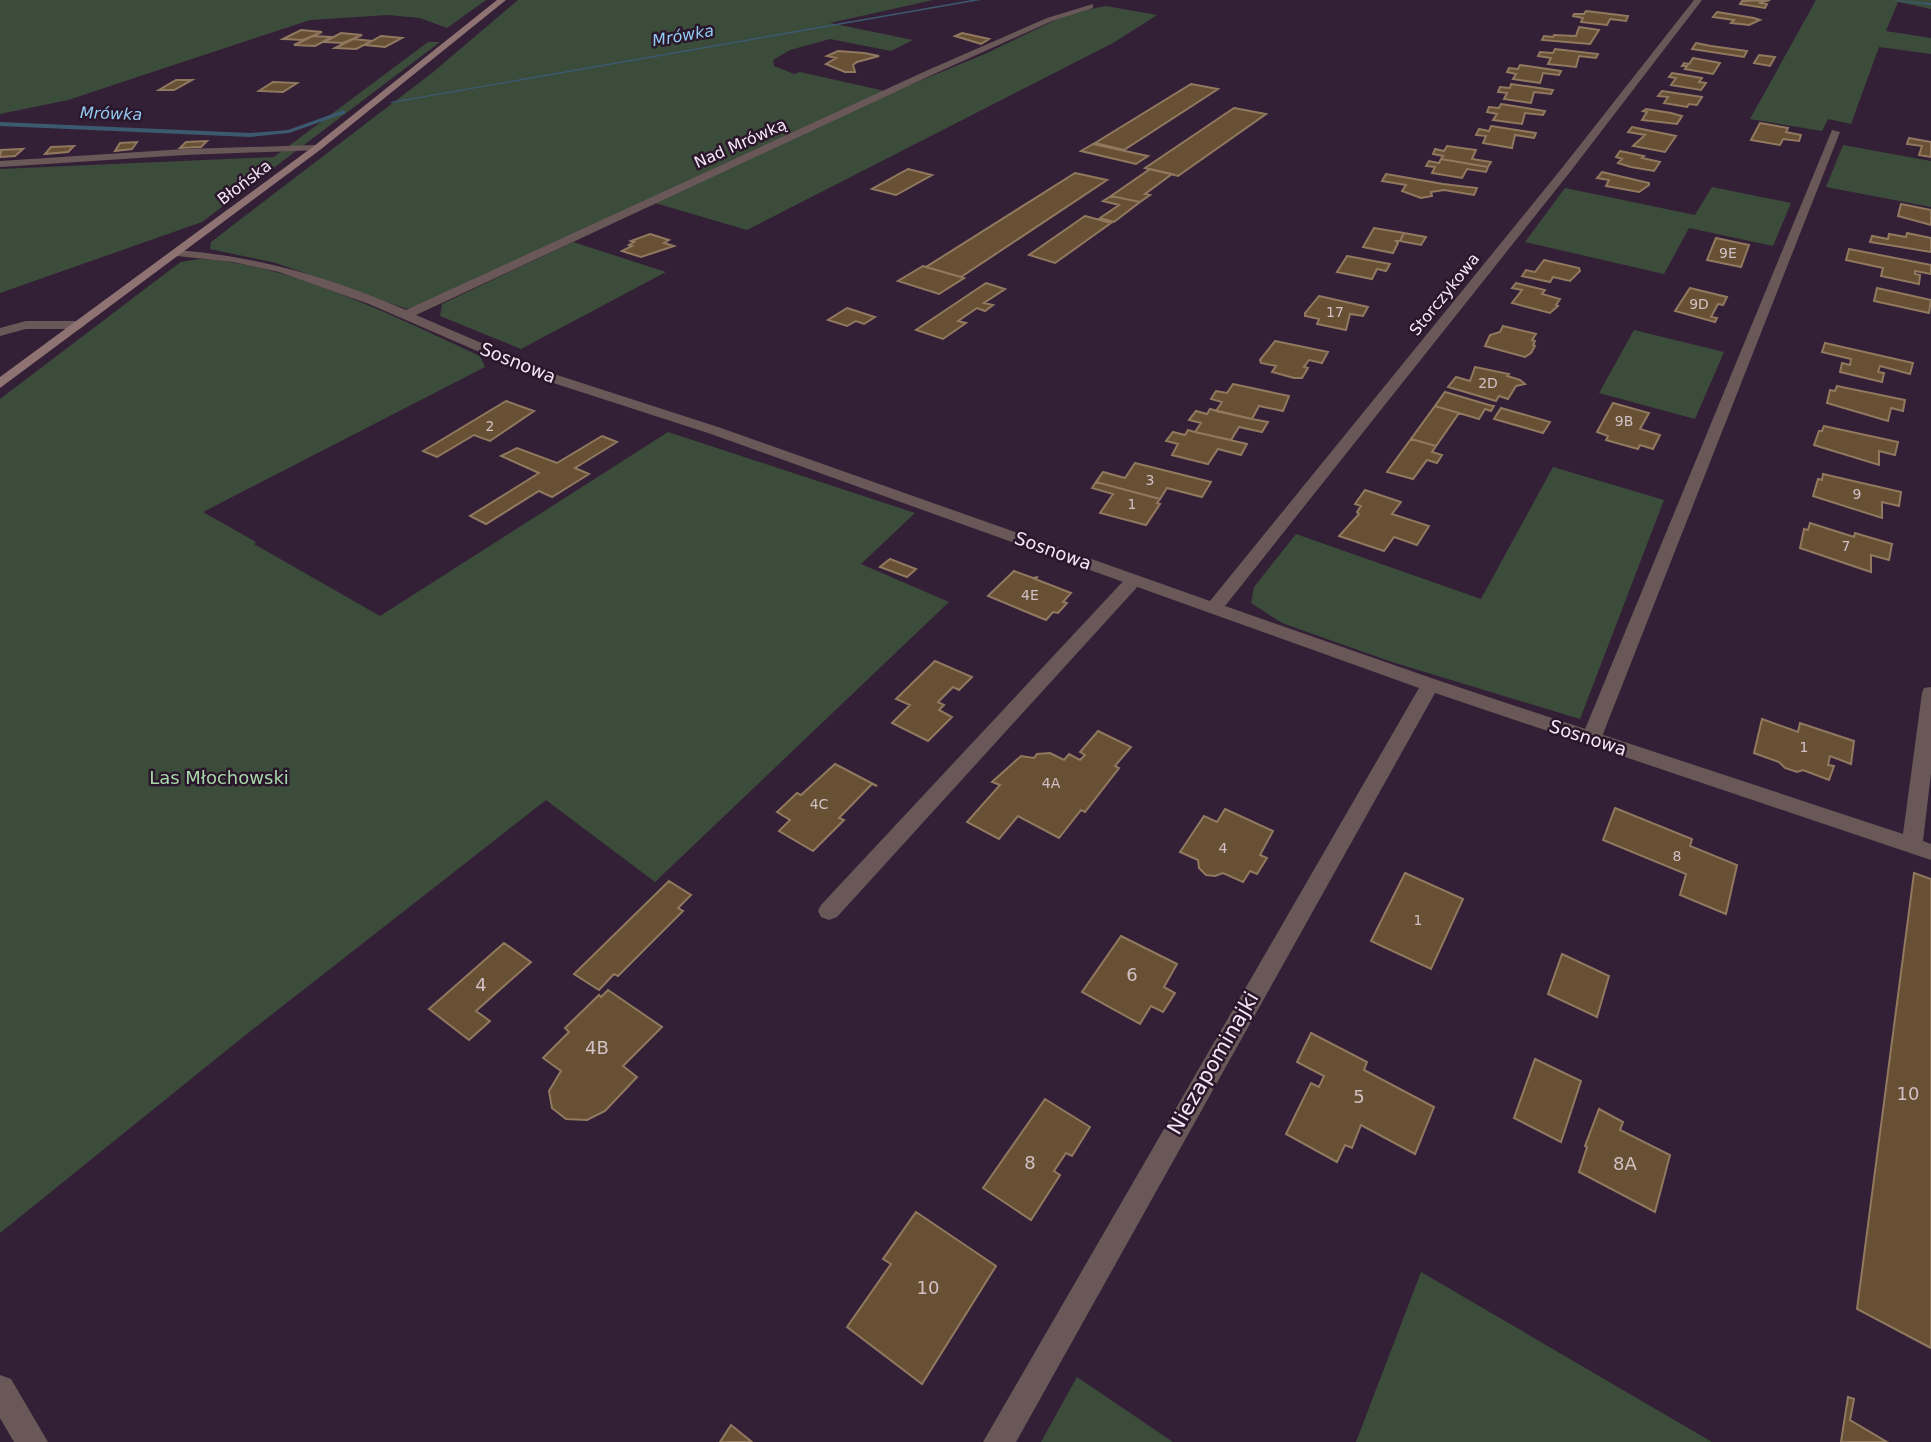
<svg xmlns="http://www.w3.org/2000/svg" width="1931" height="1442" font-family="'DejaVu Sans',sans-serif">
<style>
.green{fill:#3b4c3b}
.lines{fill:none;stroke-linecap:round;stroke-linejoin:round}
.stream{fill:#3b5a70;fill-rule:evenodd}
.building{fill:#685035;stroke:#917960;stroke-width:2}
.service{fill:#6a5858;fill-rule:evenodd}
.minor{fill:#6a5858;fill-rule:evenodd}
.secondary{fill:#8e7372;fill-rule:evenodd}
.labels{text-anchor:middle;stroke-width:5;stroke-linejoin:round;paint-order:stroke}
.number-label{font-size:14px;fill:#d1c1c5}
.far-water-label{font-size:16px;font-style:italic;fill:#93ccf3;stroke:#2a172b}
.far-street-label{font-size:16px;fill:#f4e7f5;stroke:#2a172b}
.street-label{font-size:18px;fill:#f4e7f5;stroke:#2a172b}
.park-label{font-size:18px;fill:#a8d7a8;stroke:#2a172b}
.near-number-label{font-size:18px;fill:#d1c1c5}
.near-street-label{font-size:21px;fill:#f4e7f5;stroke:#2a172b}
</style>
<rect width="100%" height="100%" fill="#342036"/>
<!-- green -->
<path class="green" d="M0,0H486L447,28L420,18L388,15L310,20L68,100L0,114Z
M518,0H933L830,23L913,40L891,51L830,39L790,50L773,60L774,66L794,74L800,72L885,91L432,302L407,309L276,263L210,249L211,242L432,73Z
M1816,0H1931V9L1898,2L1886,31L1931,38V54L1879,47L1851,124L1828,119L1822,131L1750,119Z
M1106,6L1157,15L1113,43L747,230L655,203L891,93L987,53L1070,13Z
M428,42H440L202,222L0,293V169L274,157Z
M1843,145L1931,161V207L1826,187Z
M1712,187L1791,203L1773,246L1689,228L1664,274L1525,242L1565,188L1695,215Z
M573,242L666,272L521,349L440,316L442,304Z
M199,259C288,262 399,319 480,356L485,367L203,512L256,542L254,544L380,616L668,432L915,513L861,564L949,602L655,882L546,800L243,1037L0,1233V399L170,270L181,262Z
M1634,330L1724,352L1695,419L1599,393Z
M1553,467L1664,500L1580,719L1392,662L1282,623L1251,603L1254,587L1296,534L1481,599Z
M1421,1272L1712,1442H1356Z
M1077,1377L1173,1442H1041Z"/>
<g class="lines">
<!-- stream -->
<path class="stream" d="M972,0H981L392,103L390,102Z
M1894,0L1931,3V5L1896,1Z
M344,110L346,113L289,133L250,137L0,126V122L250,133L288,130Z"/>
</g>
<!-- building -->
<path class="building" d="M1770,0L1759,3L1767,4L1765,8L1740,4L1742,1Z
M1586,11L1628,16L1626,21L1610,19L1607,25L1581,22L1583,18L1573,16L1574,14H1584Z
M1717,12L1754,18L1760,20L1749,25L1731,23L1734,20L1713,17Z
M1579,27L1599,30L1590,44L1542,40L1544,36L1553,37L1554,35L1576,36Z
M301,30L322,32L303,40L283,39Z
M341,33L362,35L343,43L324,42Z
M962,33L989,39L981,44L955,36Z
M313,36L332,37L315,46L294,45Z
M381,36L402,38L385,47L365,45Z
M353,39L372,41L356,49L335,48Z
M1696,43L1711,46L1747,51L1744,57L1692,49Z
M1555,49L1598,54L1596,58L1579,56L1576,67L1548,64L1551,58L1538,56L1540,52L1553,53Z
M838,51L864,53L879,56L857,62L853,65L855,72H845L826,64L836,58L827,56Z
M1759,55L1775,57L1770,66L1754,63Z
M1693,58L1720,63L1713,74L1685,69L1687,66H1682L1684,63L1689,64Z
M1520,65L1561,71L1559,75L1543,73L1540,83L1513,79L1516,74L1507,72L1509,68L1518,69Z
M1672,73L1702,78L1699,82L1706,83L1701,90L1671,85L1676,78L1669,77Z
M176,80H192L174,90H159Z
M273,82L297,83L283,92L259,91Z
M1191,84L1218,89L1124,150L1095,143Z
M1511,84L1553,90L1551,94L1534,92L1531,103L1504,99L1507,93L1498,92L1500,87L1510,88Z
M1662,91L1702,97L1697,105L1689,104L1687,107L1664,103L1668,97L1658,96Z
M1501,104L1545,111L1543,115L1525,113L1522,124L1493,120L1497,114L1487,112L1489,107L1499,108Z
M1234,108L1266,114L1178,176L1145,168Z
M1646,109L1671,113L1682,116L1677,124L1642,120L1647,112L1643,111Z
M1760,123L1788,128L1786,132L1801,135L1799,141L1783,139L1780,145L1751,140Z
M1491,126L1536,133L1534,138L1515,135L1512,148L1483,143L1486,136L1476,135L1479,129L1489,131Z
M1632,127L1676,136L1665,152L1633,146L1645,135L1628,132Z
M1909,138L1931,142V157L1919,155L1922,146L1907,144Z
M207,141L201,147L180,148L186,142Z
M137,142L132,149L115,151L120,143Z
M1093,144L1148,156L1136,164L1081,151Z
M74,146L68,152L45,154L51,147Z
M1447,146L1476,150L1472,159L1491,162L1488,167L1441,159L1443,156L1433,154L1435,149L1444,151Z
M23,149L15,156L0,157L1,150Z
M1620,151L1644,156L1642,158L1660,162L1654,171L1631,167L1618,163L1622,159L1616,157Z
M1441,159L1488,167L1486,172L1467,169L1462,178L1432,173L1435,167L1426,166L1429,161L1439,163Z
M908,169L932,175L896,195L872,189Z
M1150,169L1172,174L1145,194L1150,195L1140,202L1111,196Z
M1602,172L1649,183V185L1639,192L1606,186L1609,180L1597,178Z
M1075,173L1107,180L961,277L926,267Z
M1386,174L1443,184L1477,188L1474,195L1444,190L1431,192L1432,196L1421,198L1402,191L1406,185L1382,181Z
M1111,196L1140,202L1114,222L1100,218L1119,205L1103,201Z
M1901,204L1931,210V225L1898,216Z
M1085,216L1111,223L1055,263L1029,255Z
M1374,228L1404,233L1400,241H1396L1398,243L1393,253L1363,247Z
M1404,233L1426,237L1421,245L1400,241Z
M1907,233L1931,238V252L1870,242L1872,236L1888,239L1889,234L1906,237Z
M650,234L669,240L664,243L674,246L641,257L622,251L632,246L629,245L634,242L631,241Z
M1716,238L1749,245L1741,267L1707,260Z
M1849,249L1931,265V274L1915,271V274L1920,275L1919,284L1881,276L1883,268L1846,260Z
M1347,256L1390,264L1386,271L1377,269L1372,279L1337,272Z
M1544,260L1579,268L1580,271L1570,281L1553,277L1550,282L1522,276L1526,270L1535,272Z
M923,266L926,267L964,278L939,294L898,281Z
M986,283L1005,289L984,303L993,305L985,311L977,308L958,321L966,323L943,339L916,330Z
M1516,283L1545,290L1542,294L1560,299L1556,305L1558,306L1550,313L1512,303L1522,290L1512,288Z
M1690,288L1727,297L1723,305L1718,304L1711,317L1717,318L1715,322L1675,311Z
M1877,288L1931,300L1929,313L1874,301Z
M1319,296L1368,307L1363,316L1350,314L1346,330L1317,324L1319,319L1305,316V313Z
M847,308L875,317L864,324L856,321L847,326L828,320Z
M1503,326L1536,334L1532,340L1535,341L1533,345L1535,346L1531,353L1525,357L1485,346L1490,335L1500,332Z
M1275,341L1328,352L1322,363L1309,360L1304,367L1308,368L1302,378H1294L1272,372L1276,366L1261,363L1260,360Z
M1825,343L1913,363L1910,374L1880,366L1878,372L1884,373L1882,382L1840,372L1842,363L1850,365L1851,359L1822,352Z
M1475,367L1509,374L1507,376L1520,380L1525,384L1516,386L1508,399L1499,396L1496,401L1448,387L1456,377L1470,381Z
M1233,384L1289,396L1283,411L1259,406L1252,419L1216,411L1222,402L1211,399L1216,391L1227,393Z
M1837,386L1905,400L1903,411L1891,408L1888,421L1827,403L1830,390L1835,391Z
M1445,392L1489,405L1494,406L1491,411L1485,409L1479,419L1435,406Z
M506,401L534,411L490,441L474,435L437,457L423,451Z
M1613,403L1649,413L1640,429L1660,435L1653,449L1640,445L1638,449L1606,440L1608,436L1597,432Z
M1435,406L1459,413L1436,446L1411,439Z
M1501,408L1550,422L1543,433L1494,419Z
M1210,409L1252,419L1268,422L1262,432L1239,427L1231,440L1195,432L1201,423L1189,420L1196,411L1207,414Z
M1824,426L1898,442L1895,455L1879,451V465L1814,445L1819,431H1822Z
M1188,430L1195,432L1247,444L1241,455L1218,449L1208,464L1172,455L1178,444L1166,441L1173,432L1185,435Z
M602,436L617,442L575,468L589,474L552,497L539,491L486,524L470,516L539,473L501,456L517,448L557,463Z
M1411,439L1436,446L1432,452L1442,455L1437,463L1427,460L1413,479L1387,472Z
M1135,463L1211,482L1202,497L1167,488L1160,499L1096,482L1103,472L1125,478Z
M1823,474L1901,492L1899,506L1882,502V518L1813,496L1818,479L1822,480Z
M1096,482L1160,499L1157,503L1160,504L1146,525L1100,513L1113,494L1092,488Z
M1365,490L1401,502L1392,514L1429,526L1417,545L1394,537L1384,551L1339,536L1359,514L1357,512L1361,506L1355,504Z
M1810,523L1854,537L1855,533L1892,544L1889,560L1871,555V572L1800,548L1804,529L1808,530Z
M890,559L916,569L907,577L880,567Z
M1014,571L1033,578L1038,577L1035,579L1071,593L1063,602L1067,603L1058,613L1053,612L1046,620L988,596Z
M935,661L972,677L959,690L953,687L938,702L944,705L939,710L952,717L928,741L892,723L910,705L896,699Z
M1762,719L1798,732L1800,723L1854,741L1851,764L1830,756L1828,765L1834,766L1829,780L1803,770L1797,772L1785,768L1779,762L1754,753Z
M1098,731L1131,747L1115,766L1119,768L1085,812L1081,810L1059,838L1018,816L999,839L967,822L1000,785L992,782L1021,756L1034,758L1037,754L1050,753L1064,760L1069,754L1080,760L1085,755L1080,752Z
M835,764L877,786L872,784L839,818L844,820L813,851L779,831L790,820L777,812L797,793L801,795Z
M1615,808L1692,839L1690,846L1737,865L1726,914L1680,895L1686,874L1603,840Z
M1225,809L1273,831L1260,855L1267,858L1257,874L1250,871L1243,882L1223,873L1215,876L1206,875L1199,868L1198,860L1180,852L1204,816L1217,822Z
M1405,873L1463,899L1431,969L1371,941Z
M1914,873L1931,879V1348L1857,1309Z
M669,881L691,895L678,908L683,911L618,976L614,974L599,990L574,974Z
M1121,936L1177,964L1164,987L1175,993L1163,1012L1151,1006L1140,1024L1082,992Z
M504,943L531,962L476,1011L490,1021L469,1040L429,1009Z
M1562,954L1609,976L1597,1017L1548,994Z
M608,990L662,1027L623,1066L637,1077L605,1111L587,1120L566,1119L552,1108L549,1091L561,1071L543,1058L569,1032L565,1028L599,995L601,997Z
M1311,1033L1367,1062L1364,1070L1434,1107L1415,1154L1361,1125L1352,1148L1345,1145L1337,1162L1286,1134L1311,1083L1319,1087L1324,1076L1297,1062Z
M1535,1059L1581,1081L1561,1142L1514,1118Z
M1045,1099L1090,1127L1072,1156L1066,1153L1054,1171L1060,1175L1031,1220L983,1188Z
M1599,1109L1623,1122L1620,1130L1670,1155L1655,1212L1579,1172L1587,1147L1585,1146Z
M916,1212L996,1266L922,1384L847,1327L891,1264L883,1259Z
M1848,1397L1854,1399L1850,1420L1887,1442H1841Z
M731,1425L752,1442H720Z"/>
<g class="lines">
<!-- service -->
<path class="service" d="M1832,130L1840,132L1601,739L1598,744H1584L1581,739Z
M317,145L320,146V150L185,155L0,167V161L185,149Z
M26,321H79L85,325L79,329H26L0,336V328Z
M1134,575L1142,580L1140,584L837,917L829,920L821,917L818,911L821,905L1128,576Z"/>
<!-- minor -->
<path class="minor" d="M1694,0H1702L1570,172L1225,606L1437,680L1903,834L1922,693L1924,688L1931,687V773L1923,841L1931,844V860L1435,693L1016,1442H983L1419,688L711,434L544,380L369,304L279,272L233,262L177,256L171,253L177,250C261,257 328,277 406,310L928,70L1047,18L1093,4V8L1052,21L934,74L416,315L554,374L721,428L1210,601L1562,168Z
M0,1375L11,1379L48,1442H14L0,1418Z"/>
<!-- secondary -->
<path class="secondary" d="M497,0H506L320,150L0,388V377L314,146Z"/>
</g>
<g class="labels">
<!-- number labels -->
<g class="number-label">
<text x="1728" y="258">9E</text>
<text x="1699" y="309">9D</text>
<text x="1335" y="317">17</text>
<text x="1488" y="388">2D</text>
<text x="1624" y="426">9B</text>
<text x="490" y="431">2</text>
<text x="1150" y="485">3</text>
<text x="1857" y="499">9</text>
<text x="1132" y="509">1</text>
<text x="1846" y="551">7</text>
<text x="1030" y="600">4E</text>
<text x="1804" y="752">1</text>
<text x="1051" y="788">4A</text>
<text x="819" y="809">4C</text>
<text x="1223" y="853">4</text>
<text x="1677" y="861">8</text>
<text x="1418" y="925">1</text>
</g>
<!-- far-water labels -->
<g class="far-water-label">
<text transform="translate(683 35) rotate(-10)" y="6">Mrówka</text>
<text transform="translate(111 113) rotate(2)" y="6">Mrówka</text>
</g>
<!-- far-street labels -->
<g class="far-street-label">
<text transform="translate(740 143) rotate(-24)" y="6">Nad Mrówką</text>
<text transform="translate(244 182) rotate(-37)" y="6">Błońska</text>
<text transform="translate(1444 294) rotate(-51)" y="6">Storczykowa</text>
</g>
<!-- street labels -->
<g class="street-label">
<text transform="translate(518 363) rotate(22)" y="6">Sosnowa</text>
<text transform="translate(1053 551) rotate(20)" y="6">Sosnowa</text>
<text transform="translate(1588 738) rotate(18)" y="6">Sosnowa</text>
</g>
<!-- park labels -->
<g class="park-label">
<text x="219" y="784">Las Młochowski</text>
</g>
<!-- near-number labels -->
<g class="near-number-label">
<text x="1132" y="981">6</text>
<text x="481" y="991">4</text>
<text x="597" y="1054">4B</text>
<text x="1908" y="1100">10</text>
<text x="1359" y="1103">5</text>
<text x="1030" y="1169">8</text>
<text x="1625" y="1170">8A</text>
<text x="928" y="1294">10</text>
</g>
<!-- near-street labels -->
<g class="near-street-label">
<text transform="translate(1213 1063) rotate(-60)" y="7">Niezapominajki</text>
</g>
</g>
</svg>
